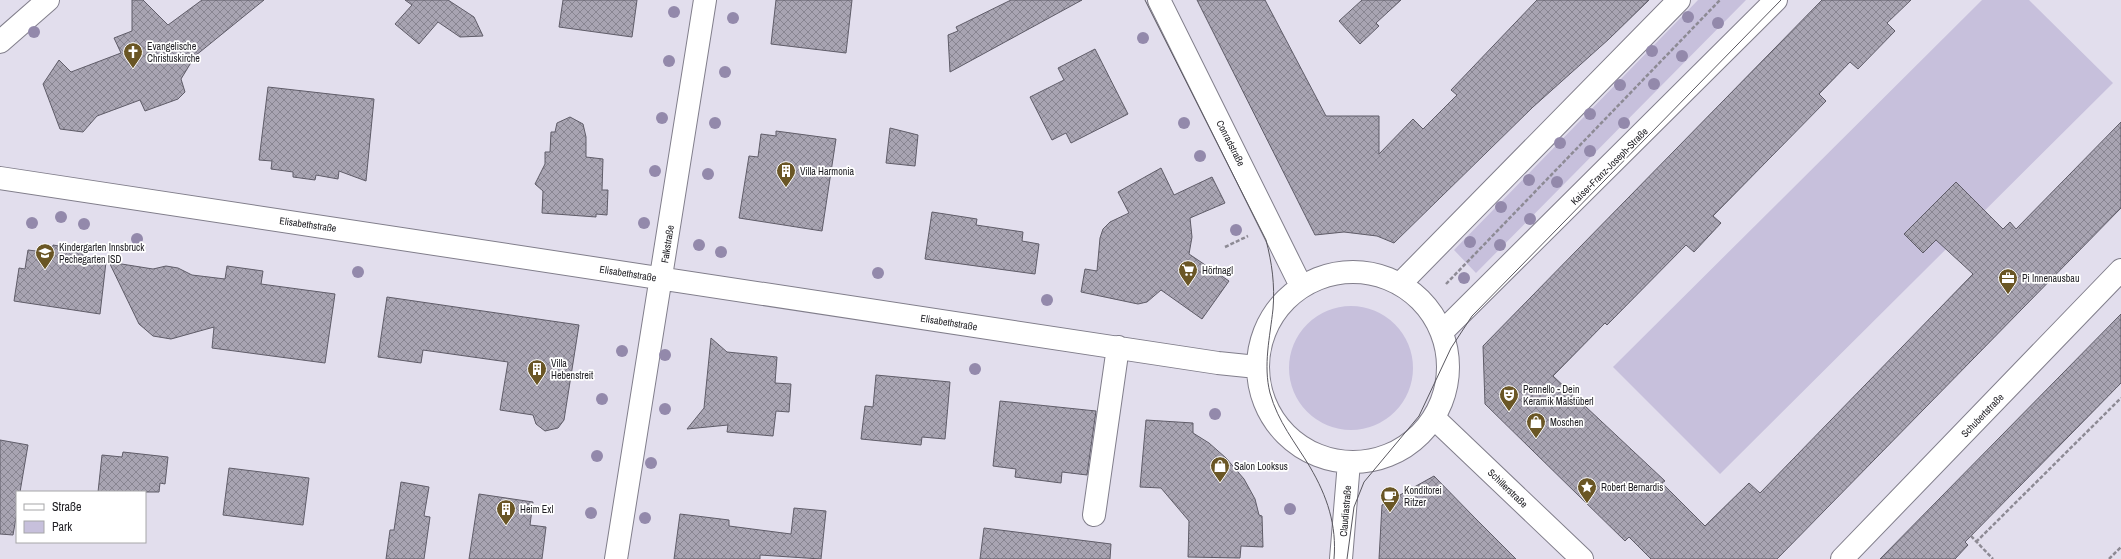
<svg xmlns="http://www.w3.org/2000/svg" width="2121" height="559" font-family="'Archivo Narrow',sans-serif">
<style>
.green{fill:#c7c0dc}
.building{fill:url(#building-cross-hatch);stroke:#5f5c68}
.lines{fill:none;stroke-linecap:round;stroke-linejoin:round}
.minor-casing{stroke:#817e8b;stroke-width:24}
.path{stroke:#8d8a94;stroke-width:2.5;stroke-dasharray:4 2;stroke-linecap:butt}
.minor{stroke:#fff;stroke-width:22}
.tram{stroke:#59575f;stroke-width:1}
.tree{fill:#9389ab}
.labels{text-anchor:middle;stroke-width:3.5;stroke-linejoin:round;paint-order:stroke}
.poi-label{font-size:10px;fill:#212025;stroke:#fff;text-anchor:start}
.street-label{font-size:10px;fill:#212025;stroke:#fff}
</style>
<defs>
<pattern id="building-cross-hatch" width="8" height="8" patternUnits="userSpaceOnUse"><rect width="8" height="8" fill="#a8a4b2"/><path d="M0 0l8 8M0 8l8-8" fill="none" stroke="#888591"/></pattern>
</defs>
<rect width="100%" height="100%" fill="#e2deed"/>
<!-- green -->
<path class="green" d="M1698,0H1746L1476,273L1454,250Z
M1982,0H2029L2113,83L1720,474L1613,367Z
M1289 368a62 62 0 1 1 124 0a62 62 0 1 1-124 0Z"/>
<!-- building -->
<path class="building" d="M132,0H143L168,25L202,0H264L195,56L181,79L185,92L178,99L145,111L140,100L97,116L83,132L60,129L43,84L59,60L71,72L121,53L114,38L132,31Z
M405,0H448L474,17L483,36L460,37L438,22L419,44L395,24L412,5Z
M563,0H637L632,37L559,27Z
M776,0H852L846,53L771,44Z
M1011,0H1082L950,72L948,35L958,31L956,27Z
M1197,0H1265L1326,116H1379V154L1413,119L1423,129L1457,95L1451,90L1537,0H1649L1609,39L1533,107L1394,243L1377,236L1344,232L1315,235Z
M1362,0H1401L1376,23L1379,26L1360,44L1339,21Z
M1822,0H1911L1887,23L1895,31L1858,69L1850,62L1819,94L1826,101L1713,216L1721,223L1694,252L1686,245L1607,325L1605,323L1553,376L1665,481L1662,483L1705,526L1749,483L1760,493L1973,274L1936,240L1923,253L1904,234L1956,182L2003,229L2010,222L2016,229L2121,122V208L1777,559H1651L1629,537L1625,541L1485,404L1483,346Z
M1095,49L1128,114L1071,143L1066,133L1052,140L1030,97L1064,80L1058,68Z
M268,87L374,99L366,181L339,171L338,179L316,175L315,180L293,177V172L271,169L272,161L259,160Z
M570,117L583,124L586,137V157L603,159L602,190H608L607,215L596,214V217L542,213L543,191L535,184L545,164V152H550L551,132H555L557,123Z
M890,128L918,135L915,166L886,163Z
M776,131L836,139L822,231L739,218L749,156L758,157L761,134L776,136Z
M1161,168L1174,195L1212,177L1225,203L1190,218L1192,237L1189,254L1229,281L1202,319L1161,290L1147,302L1138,304L1081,292L1085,269L1097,271L1100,238L1103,229L1110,222L1129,213L1118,192Z
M932,212L977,219L976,225L1023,232L1022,241L1039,244L1035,274L925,259Z
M53,245L83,250V256L100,258V261L106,262L100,314L14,301L19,268L25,269L28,250L52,253Z
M109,262L153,269L166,266L178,268L192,275L225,279L227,266L263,271L261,284L335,294L325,363L212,348L214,327L171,339L153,336L139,324Z
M387,297L579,325L564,420L558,428L545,431L536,424L533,415L500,410L508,362L423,350L421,363L378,357Z
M2121,314V383L1965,542L1968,545L1955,559H1880Z
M711,338L727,352L777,357L775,383L791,384L789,412L776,411L773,436L727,432L728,425L687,429L704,408Z
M876,375L950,382L945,439L922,437L921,445L861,439L865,406L873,407Z
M1000,401L1096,411L1087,475L1062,472L1061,483L1015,477L1016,469L993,466Z
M1146,420L1193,423V433L1209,443L1226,458L1244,479L1255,499L1259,515L1262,516L1263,547L1241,546L1240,558L1188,557L1189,521L1161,488L1140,487Z
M0,440L28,445L20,492H17V512L13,535L0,534Z
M123,452L168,457L165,484L160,483L159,492H98L102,455L122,457Z
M229,468L309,478L303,525L223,515Z
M1434,476L1474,517L1516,559H1379L1382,505Z
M401,482L429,487L424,516L430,517L424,559H386L390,530H394Z
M479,494L533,502L530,525L546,527L542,559H469Z
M794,508L826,511L821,559L760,555V559H674L680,514L729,520V526L791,534Z
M984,528L1111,544L1110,559H980Z"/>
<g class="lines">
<defs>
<path id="minor" d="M1159,0L1301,286
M0,42L48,0
M0,178L1218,363L1257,367
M1258 367a95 95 0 1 1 190 0a95 95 0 1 1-190 0Z
M1400,284L1679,0
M1442,332L1776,0
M1434,418L1582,559
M1094,515L1118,347
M616,559L705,0
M1341,559L1349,462
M1842,559L2121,270"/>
</defs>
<!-- minor casing -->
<use href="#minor" class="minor-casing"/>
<!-- path -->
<path class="path" d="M1225,247L1248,236
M1446,284L1720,0
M1971,536L1993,559
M1976,542L2121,398
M2109,559L2121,547"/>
<!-- minor -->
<use href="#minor" class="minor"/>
<!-- tram -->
<path class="tram" d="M1145,0L1266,240C1272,263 1275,285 1273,309C1270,337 1263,365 1270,393C1278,422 1295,442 1310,467C1327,496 1337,525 1334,559
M1347,559L1354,507L1364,482L1419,416L1451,348L1472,316L1781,0"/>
</g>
<!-- trees -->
<g class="tree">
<circle cx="674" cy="12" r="6"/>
<circle cx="1688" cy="17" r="6"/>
<circle cx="733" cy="18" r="6"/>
<circle cx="1718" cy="23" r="6"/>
<circle cx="34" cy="32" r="6"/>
<circle cx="1143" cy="38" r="6"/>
<circle cx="1652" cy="51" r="6"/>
<circle cx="1682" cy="56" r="6"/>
<circle cx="669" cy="61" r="6"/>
<circle cx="725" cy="72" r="6"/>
<circle cx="1654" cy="84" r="6"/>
<circle cx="1620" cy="85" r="6"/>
<circle cx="1590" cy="114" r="6"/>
<circle cx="662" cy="118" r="6"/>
<circle cx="715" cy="123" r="6"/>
<circle cx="1184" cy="123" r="6"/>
<circle cx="1624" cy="123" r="6"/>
<circle cx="1560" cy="143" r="6"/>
<circle cx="1590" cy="151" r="6"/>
<circle cx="1200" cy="156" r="6"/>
<circle cx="655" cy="171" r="6"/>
<circle cx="708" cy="174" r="6"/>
<circle cx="1529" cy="180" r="6"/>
<circle cx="1557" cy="182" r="6"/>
<circle cx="1501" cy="207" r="6"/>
<circle cx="61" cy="217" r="6"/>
<circle cx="1530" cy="219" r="6"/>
<circle cx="32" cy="223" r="6"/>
<circle cx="644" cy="223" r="6"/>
<circle cx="84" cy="224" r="6"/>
<circle cx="1236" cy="230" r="6"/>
<circle cx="137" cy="239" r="6"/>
<circle cx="1470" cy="242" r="6"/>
<circle cx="699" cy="245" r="6"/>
<circle cx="1500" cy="245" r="6"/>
<circle cx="721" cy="252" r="6"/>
<circle cx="358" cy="272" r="6"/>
<circle cx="878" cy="273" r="6"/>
<circle cx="1464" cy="278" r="6"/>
<circle cx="1047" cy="300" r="6"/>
<circle cx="622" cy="351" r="6"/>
<circle cx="665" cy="355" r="6"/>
<circle cx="975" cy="369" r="6"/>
<circle cx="602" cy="399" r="6"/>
<circle cx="665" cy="409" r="6"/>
<circle cx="1215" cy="414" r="6"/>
<circle cx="597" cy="456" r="6"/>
<circle cx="651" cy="463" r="6"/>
<circle cx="1290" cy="509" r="6"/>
<circle cx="591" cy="513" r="6"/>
<circle cx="645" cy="518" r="6"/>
</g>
<!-- icons -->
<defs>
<symbol id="church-pin" viewBox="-11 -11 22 30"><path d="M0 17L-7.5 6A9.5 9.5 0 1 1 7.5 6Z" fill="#6a5625" stroke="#fff"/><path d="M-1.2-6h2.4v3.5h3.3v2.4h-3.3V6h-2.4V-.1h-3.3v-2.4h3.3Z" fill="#fff"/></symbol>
<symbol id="building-pin" viewBox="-11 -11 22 30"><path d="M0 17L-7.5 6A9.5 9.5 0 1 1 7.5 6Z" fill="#6a5625" stroke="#fff"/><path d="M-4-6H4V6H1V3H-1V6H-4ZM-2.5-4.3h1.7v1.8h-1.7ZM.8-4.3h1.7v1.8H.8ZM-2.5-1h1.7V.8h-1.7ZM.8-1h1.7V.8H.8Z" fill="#fff"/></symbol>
<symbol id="school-pin" viewBox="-11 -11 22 30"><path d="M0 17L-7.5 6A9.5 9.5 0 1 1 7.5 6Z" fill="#6a5625" stroke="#fff"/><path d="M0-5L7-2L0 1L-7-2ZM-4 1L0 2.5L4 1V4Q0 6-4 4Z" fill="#fff"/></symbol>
<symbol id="supermarket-pin" viewBox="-11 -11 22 30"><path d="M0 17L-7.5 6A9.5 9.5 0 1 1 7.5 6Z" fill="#6a5625" stroke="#fff"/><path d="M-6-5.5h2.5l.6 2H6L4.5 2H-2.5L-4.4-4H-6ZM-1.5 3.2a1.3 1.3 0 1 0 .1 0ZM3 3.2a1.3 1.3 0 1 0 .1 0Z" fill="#fff"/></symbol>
<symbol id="office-pin" viewBox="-11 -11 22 30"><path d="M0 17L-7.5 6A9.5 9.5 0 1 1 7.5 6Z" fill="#6a5625" stroke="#fff"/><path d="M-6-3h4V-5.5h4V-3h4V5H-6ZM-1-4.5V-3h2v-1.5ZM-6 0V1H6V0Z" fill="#fff"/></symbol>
<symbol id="theatre-pin" viewBox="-11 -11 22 30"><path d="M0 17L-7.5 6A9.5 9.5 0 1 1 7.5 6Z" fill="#6a5625" stroke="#fff"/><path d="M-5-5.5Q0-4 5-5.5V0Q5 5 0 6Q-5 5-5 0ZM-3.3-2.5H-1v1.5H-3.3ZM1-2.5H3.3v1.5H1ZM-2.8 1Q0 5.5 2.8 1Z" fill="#fff"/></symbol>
<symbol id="shop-pin" viewBox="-11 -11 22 30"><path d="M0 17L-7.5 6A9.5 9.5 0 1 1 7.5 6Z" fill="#6a5625" stroke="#fff"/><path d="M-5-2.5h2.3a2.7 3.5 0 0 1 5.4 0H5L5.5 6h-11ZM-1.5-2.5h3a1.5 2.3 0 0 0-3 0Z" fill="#fff"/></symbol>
<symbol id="sight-pin" viewBox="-11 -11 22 30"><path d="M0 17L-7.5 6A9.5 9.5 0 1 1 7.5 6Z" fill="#6a5625" stroke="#fff"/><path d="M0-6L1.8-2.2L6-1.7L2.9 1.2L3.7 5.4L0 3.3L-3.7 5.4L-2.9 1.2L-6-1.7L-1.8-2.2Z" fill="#fff"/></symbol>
<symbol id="cafe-pin" viewBox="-11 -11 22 30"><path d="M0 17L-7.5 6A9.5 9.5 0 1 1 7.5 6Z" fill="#6a5625" stroke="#fff"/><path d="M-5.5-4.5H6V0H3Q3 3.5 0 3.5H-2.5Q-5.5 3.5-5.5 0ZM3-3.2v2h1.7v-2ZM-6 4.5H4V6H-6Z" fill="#fff"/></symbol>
</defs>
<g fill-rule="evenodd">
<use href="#church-pin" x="122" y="41" width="22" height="30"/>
<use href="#building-pin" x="775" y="160" width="22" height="30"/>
<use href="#school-pin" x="34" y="242" width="22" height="30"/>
<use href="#supermarket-pin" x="1177" y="259" width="22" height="30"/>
<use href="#office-pin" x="1997" y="267" width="22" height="30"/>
<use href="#building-pin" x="526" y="358" width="22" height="30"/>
<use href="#theatre-pin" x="1498" y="384" width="22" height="30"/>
<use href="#shop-pin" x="1525" y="411" width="22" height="30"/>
<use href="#shop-pin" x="1209" y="455" width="22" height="30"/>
<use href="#sight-pin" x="1576" y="476" width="22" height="30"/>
<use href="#cafe-pin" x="1379" y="485" width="22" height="30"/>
<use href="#building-pin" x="495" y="498" width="22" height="30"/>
</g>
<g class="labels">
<!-- poi labels -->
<g class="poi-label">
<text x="147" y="50">Evangelische<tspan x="147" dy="12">Christuskirche</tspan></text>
<text x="800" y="175">Villa Harmonia</text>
<text x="59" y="251">Kindergarten Innsbruck<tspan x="59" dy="12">Pechegarten ISD</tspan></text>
<text x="1202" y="274">Hörtnagl</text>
<text x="2022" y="282">Pi Innenausbau</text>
<text x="551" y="367">Villa<tspan x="551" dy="12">Hebenstreit</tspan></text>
<text x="1523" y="393">Pennello - Dein<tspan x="1523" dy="12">Keramik Malstüberl</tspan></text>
<text x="1550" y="426">Moschen</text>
<text x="1234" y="470">Salon Looksus</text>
<text x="1601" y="491">Robert Bernardis</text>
<text x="1404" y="494">Konditorei<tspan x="1404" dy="12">Ritzer</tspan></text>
<text x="520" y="513">Heim Exl</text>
</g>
<!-- street labels -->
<g class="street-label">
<text transform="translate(1231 143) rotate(63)" y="4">Conradstraße</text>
<text transform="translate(1609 166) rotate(-45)" y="4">Kaiser-Franz-Joseph-Straße</text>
<text transform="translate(308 224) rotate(8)" y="4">Elisabethstraße</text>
<text transform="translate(667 244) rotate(-81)" y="4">Falkstraße</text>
<text transform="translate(628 273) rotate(9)" y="4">Elisabethstraße</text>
<text transform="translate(949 322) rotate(9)" y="4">Elisabethstraße</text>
<text transform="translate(1982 415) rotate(-46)" y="4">Schubertstraße</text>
<text transform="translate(1508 488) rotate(44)" y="4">Schillerstraße</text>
<text transform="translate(1345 511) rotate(-85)" y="4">Claudiastraße</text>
</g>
</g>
<!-- legend -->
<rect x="16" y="491" width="130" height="52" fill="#ffffff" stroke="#a6a6a8"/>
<rect x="24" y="504" width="20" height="6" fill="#ffffff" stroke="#a6a6a8"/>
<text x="52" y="511" font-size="12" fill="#212025">Straße</text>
<rect x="24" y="521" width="20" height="12" fill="#c7c0dc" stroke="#a6a6a8"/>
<text x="52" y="531" font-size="12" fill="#212025">Park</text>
</svg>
